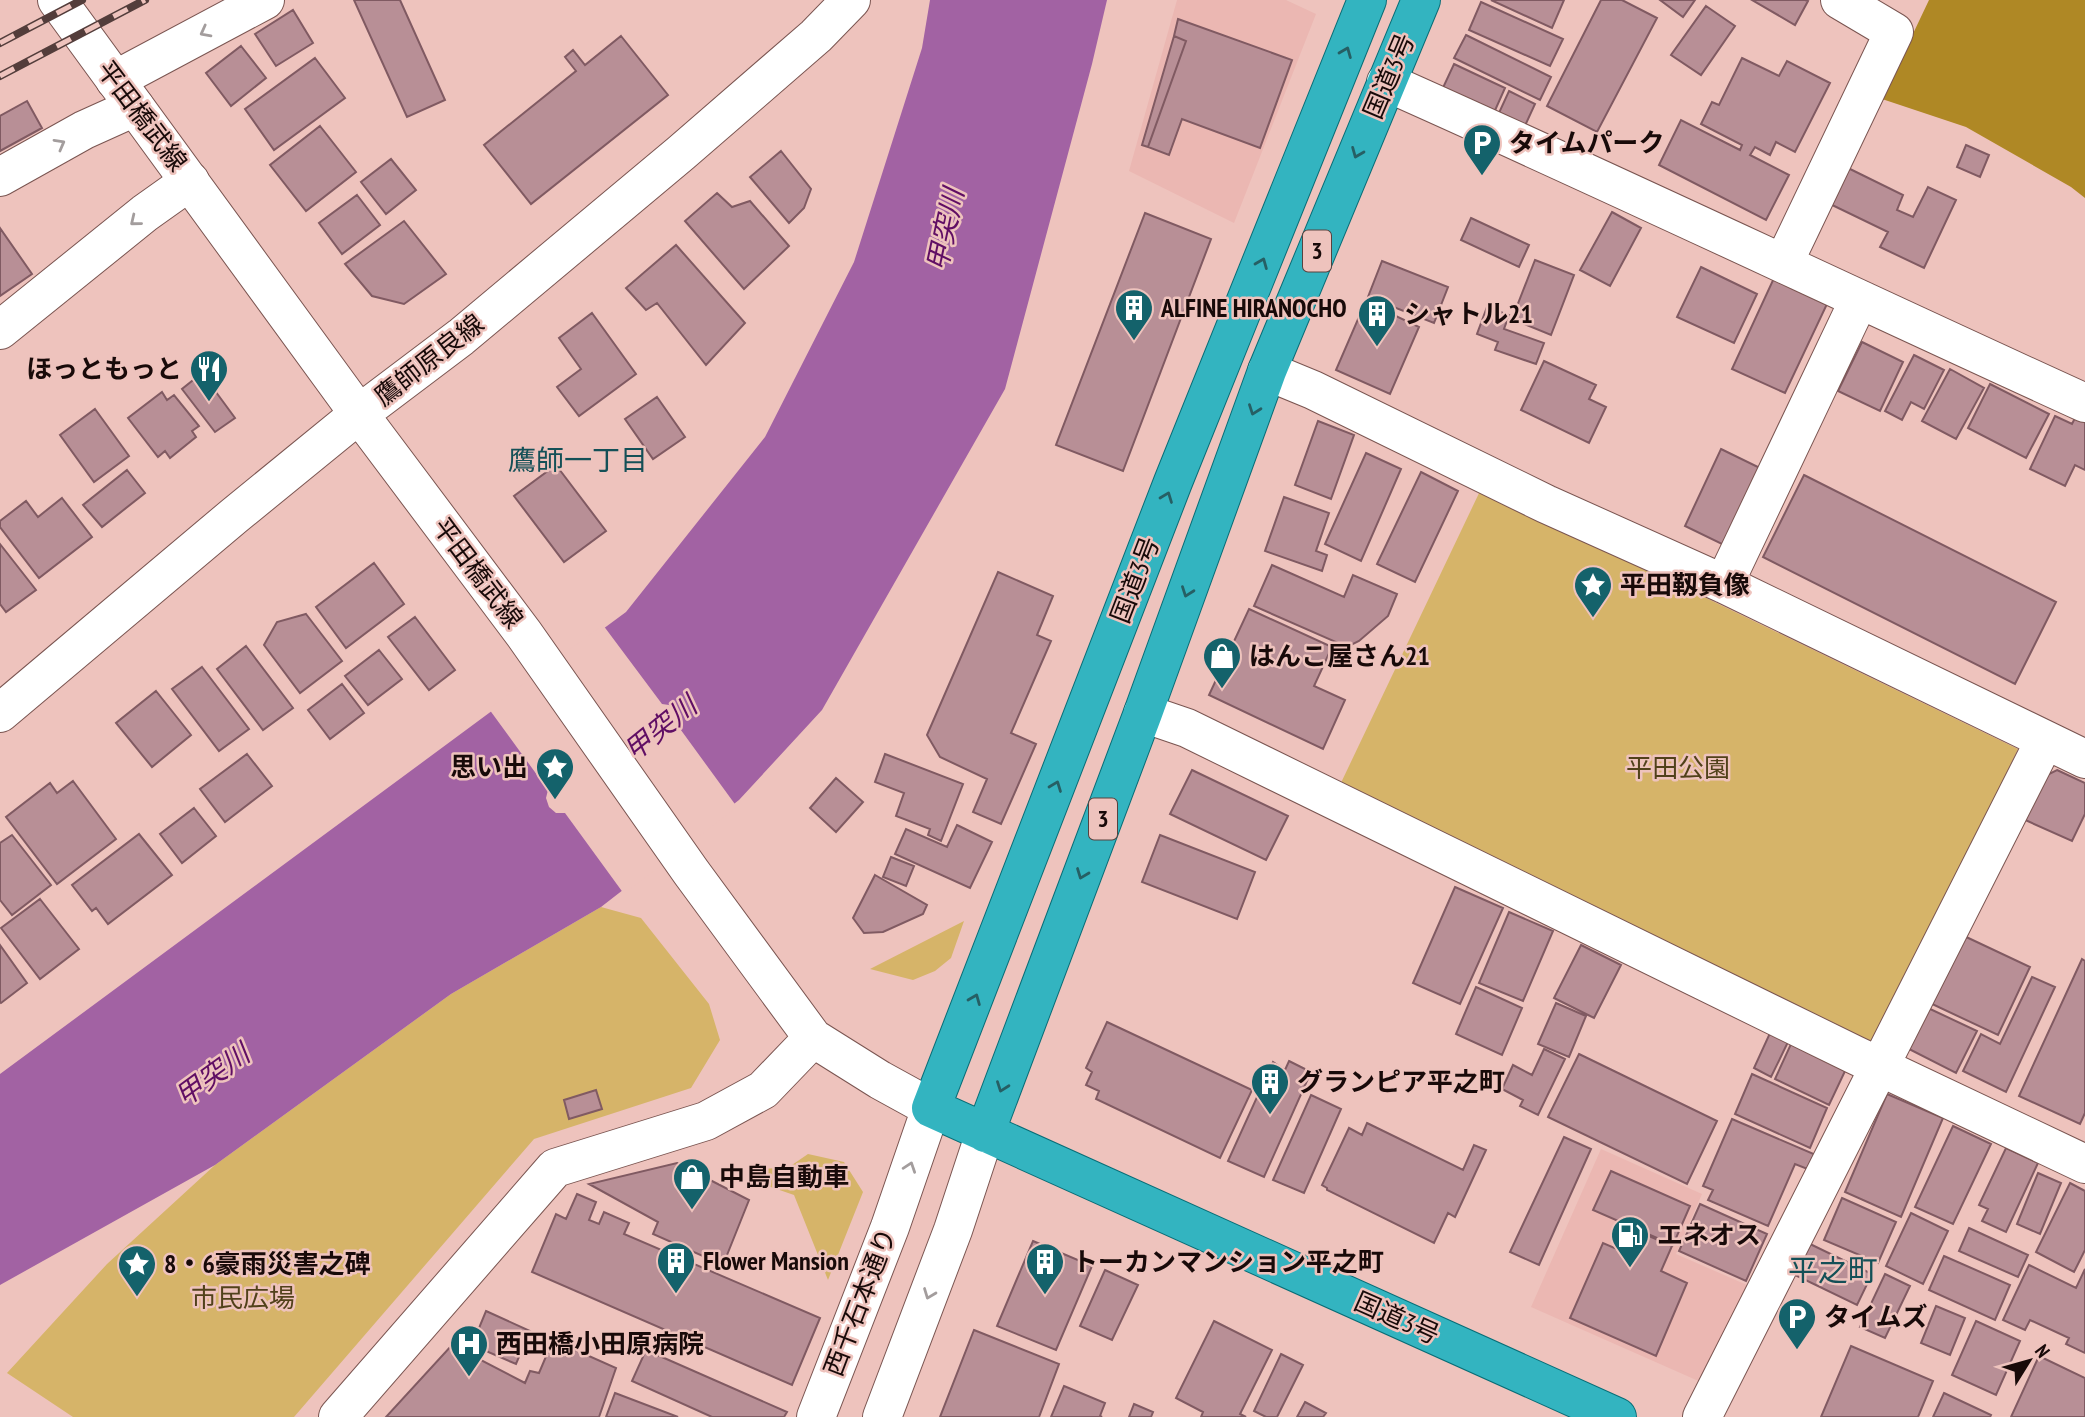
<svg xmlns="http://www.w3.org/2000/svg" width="2085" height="1417" font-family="'PT Sans Narrow','Noto Sans JP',sans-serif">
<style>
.built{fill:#ebb7b2}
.green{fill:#d6b469}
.forest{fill:#af8825}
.water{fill:#a262a3}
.pier{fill:#eec3bd}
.building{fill:#b88f96;stroke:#805a62;stroke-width:2}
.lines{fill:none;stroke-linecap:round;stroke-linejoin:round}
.minor-casing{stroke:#7a5551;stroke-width:40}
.tertiary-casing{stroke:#7a5551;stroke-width:40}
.trunk-casing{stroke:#086d76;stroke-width:40}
.minor{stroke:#fff;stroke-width:38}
.tertiary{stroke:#fff;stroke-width:38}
.trunk{stroke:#33b4c0;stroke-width:38}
.rail-casing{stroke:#533d3b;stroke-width:8}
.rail{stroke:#eec3bd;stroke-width:5;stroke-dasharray:16;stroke-linecap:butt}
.oneway{stroke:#a39d9d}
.oneway2{stroke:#265f64}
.labels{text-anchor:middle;stroke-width:5;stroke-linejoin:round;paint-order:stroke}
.shield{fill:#eec3bd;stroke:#58423f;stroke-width:2}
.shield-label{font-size:24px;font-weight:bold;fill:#180a09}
.street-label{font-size:26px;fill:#180a09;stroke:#eec3bd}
.poi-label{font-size:26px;font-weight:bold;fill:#180a09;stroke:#eec3bd;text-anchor:start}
.park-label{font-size:26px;fill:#51411a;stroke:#eec3bd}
.water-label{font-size:28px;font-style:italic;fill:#600e64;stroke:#eec3bd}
.neighbourhood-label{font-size:28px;fill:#145057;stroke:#eec3bd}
.quarter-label{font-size:30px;fill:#145057;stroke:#eec3bd}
</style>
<rect width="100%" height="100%" fill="#eec3bd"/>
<!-- built -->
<path class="built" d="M1177,0H1286L1316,14L1234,223L1129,171Z
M1601,1149L1702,1194L1676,1254L1747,1285L1703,1383L1531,1307Z"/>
<!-- green -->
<path class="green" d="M1481,489L2018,749L1875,1047L1339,787Z
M601,907L641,918L709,1004L720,1040L691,1088L534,1139L294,1417H73L7,1373L107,1264L215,1165L451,994Z
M964,921L951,958L935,971L913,980L870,969Z
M808,1154L844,1162L863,1192L828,1280L794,1195L762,1184L758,1174L763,1169L789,1167Z"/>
<!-- forest -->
<path class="forest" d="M1929,0H2085V198L2071,187L1966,127L1882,99Z"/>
<!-- water -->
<path class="water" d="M930,0H1107L1092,64L1005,389L822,710L739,800L601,907L451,994L215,1165L0,1285V1074L626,612L765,437L854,262L922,48Z"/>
<!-- pier -->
<path class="pier" d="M603,625L662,704L669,705L676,711L679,719L678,726L737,807L624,894L565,813H556L549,807L546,798L548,790L489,709Z"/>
<!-- building -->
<path class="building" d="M354,0H400L445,100L407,117Z
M1491,0H1564L1552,28Z
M1601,0H1622L1657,18L1597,132L1547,106Z
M1660,0H1695L1683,17Z
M1752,0H1805L1808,1L1795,25Z
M1481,2L1563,39L1550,66L1469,30Z
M1706,6L1735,26L1701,75L1671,55Z
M293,10L313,43L276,66L255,34Z
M1178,19L1292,60L1260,148L1182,119L1169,155L1148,147L1186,41L1174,36Z
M1466,35L1551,77L1540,100L1454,58Z
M621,36L668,95L531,204L484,145L576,71L565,57L573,50L585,65Z
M1174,36L1186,41L1148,147L1142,145Z
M241,46L266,78L231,106L206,73Z
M315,58L345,98L274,150L245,109Z
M1742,58L1779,76L1787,61L1830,83L1795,152L1776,142L1770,155L1755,147L1750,155L1789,175L1766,220L1659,165L1681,120L1740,150L1742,145L1701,124L1712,102L1719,105Z
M1454,64L1505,88L1493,115L1441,92Z
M1509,91L1535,104L1524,128L1498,115Z
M27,101L42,128L0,151V116Z
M320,126L356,172L306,211L270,165Z
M1966,145L1989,155L1980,177L1957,167Z
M781,151L811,189L804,208L789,223L750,177Z
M391,159L416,190L386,214L361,182Z
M1848,168L1903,195L1897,210L1913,217L1928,187L1956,200L1924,268L1880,247L1888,232L1830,204Z
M717,193L732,207L750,201L789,246L744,289L685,221Z
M357,195L380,225L342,254L319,223Z
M1612,212L1641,228L1610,286L1580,270Z
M1145,213L1211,239L1123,471L1056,445Z
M1471,218L1529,245L1519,267L1461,240Z
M404,221L446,274L404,304L372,296L345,264Z
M0,228L32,274L0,296Z
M676,245L745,323L706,365L657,303L646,310L626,288Z
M1535,260L1574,275L1551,335L1512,319Z
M1382,261L1448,287L1434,323L1368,297Z
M1701,267L1757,294L1734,343L1677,317Z
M1774,278L1827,304L1785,393L1732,369Z
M1365,303L1382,310L1376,322L1389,327L1394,315L1419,327L1390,394L1336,370Z
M1487,307L1509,315L1504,329L1544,343L1536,364L1495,350L1498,342L1477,334Z
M592,313L636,374L579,416L557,387L581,369L559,338Z
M1862,342L1903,362L1880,411L1838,391Z
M1914,355L1944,370L1924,409L1911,402L1902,420L1885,411Z
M1544,361L1596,385L1589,399L1606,407L1589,443L1521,410Z
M1950,369L1984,388L1956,439L1922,421Z
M202,373L235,418L215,432L182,389Z
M1990,384L2049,414L2026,458L1968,428Z
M162,392L167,400L174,395L199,426L192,431L196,437L170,458L165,451L158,457L128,418Z
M657,397L685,437L653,459L625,419Z
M95,409L129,456L94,482L60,435Z
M2055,416L2072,424L2076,416L2085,420V470L2075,465L2065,486L2030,469Z
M1318,421L1354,435L1331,499L1295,485Z
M1721,449L1762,469L1726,546L1685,526Z
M1366,453L1401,469L1361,561L1325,544Z
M556,465L606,531L564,562L514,496Z
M127,470L145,493L102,527L83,505Z
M1421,472L1458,491L1415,582L1377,564Z
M1804,475L2056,602L2015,684L1763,557Z
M1284,497L1329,513L1316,551L1327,555L1322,571L1265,551Z
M62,498L92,537L39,578L0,527V521L26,501L38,517Z
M0,544L36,590L6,612L0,604Z
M374,563L404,604L346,648L316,607Z
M1272,565L1344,597L1353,575L1397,594L1388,616L1359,641L1347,647L1254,606Z
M998,572L1053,596L1037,635L1051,641L1011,733L1036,744L1001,824L973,812L987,779L940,757L927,735Z
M1249,609L1332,647L1314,686L1345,700L1323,749L1209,695Z
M306,614L342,661L300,693L264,645L277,622Z
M415,617L455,670L429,690L388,637Z
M246,646L293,708L263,730L217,669Z
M379,650L402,679L368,705L345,676Z
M202,667L249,729L219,751L172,689Z
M342,684L364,713L330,739L308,710Z
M156,691L191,735L152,767L116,723Z
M247,754L272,786L225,822L200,789Z
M885,754L963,784L941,841L928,835L930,829L896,816L904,793L875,782Z
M1192,770L1288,816L1266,860L1170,814Z
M2057,770L2085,783V814L2072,841L2023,819L2045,776Z
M836,778L863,802L836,832L810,808Z
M73,781L116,839L57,884L6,817L50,783L57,793Z
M194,808L216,836L182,863L160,834Z
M957,825L992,842L970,888L895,854L906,829L947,847Z
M139,834L172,875L108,924L96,908L92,911L72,885Z
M12,835L51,885L12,915L0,900V843Z
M1160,835L1255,872L1237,919L1142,882Z
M891,857L914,866L906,886L883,877Z
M875,875L927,905L923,914L883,932L864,933L853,918Z
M1455,887L1503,908L1460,1004L1413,983Z
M40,899L79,949L40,979L1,928Z
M1509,912L1553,931L1523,1001L1479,983Z
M1962,935L2030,967L1998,1035L1930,1003Z
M0,945L27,983L1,1003L0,1002Z
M1581,945L1621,965L1594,1018L1554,998Z
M2082,959L2085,961V1113L2080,1124L2019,1096Z
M2032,977L2055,987L2006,1092L1963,1071L1981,1034L2000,1044Z
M1476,987L1522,1008L1502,1055L1456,1034Z
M1556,1003L1586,1016L1569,1057L1538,1044Z
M1928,1008L1977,1031L1956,1073L1909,1049Z
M1107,1022L1252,1090L1220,1158L1096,1099L1099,1091L1086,1085L1092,1072L1086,1068Z
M1770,1033L1788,1042L1771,1077L1754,1068Z
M1791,1044L1846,1069L1829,1105L1775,1079Z
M1544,1049L1565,1059L1538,1115L1520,1106L1523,1100L1502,1089L1513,1065L1532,1075Z
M1579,1054L1717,1121L1687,1184L1548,1117Z
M1289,1061L1311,1072L1264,1177L1228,1161L1273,1062L1285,1070Z
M1752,1074L1827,1108L1810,1148L1735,1114Z
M596,1090L602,1109L569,1119L564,1100Z
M1887,1094L1943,1118L1901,1217L1845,1192Z
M1311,1095L1341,1109L1304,1193L1273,1180Z
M1732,1119L1816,1155L1810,1170L1795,1164L1768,1226L1708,1200L1713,1190L1703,1186Z
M1367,1123L1463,1170L1474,1145L1486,1150L1455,1217L1448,1213L1434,1243L1327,1190V1188L1322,1185L1349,1128L1362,1135Z
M1953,1126L1991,1144L1953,1224L1915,1207Z
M1564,1137L1591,1149L1539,1265L1510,1252Z
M2006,1148L2038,1163L2006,1232L1982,1221L1988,1209L1979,1205Z
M677,1163L749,1200L723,1265L653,1234L658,1222L589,1184Z
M1611,1171L1690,1206L1673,1245L1593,1210Z
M2038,1173L2061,1183L2040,1234L2017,1224Z
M2070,1183L2085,1191V1250L2074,1272L2036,1252Z
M577,1194L596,1202L589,1220L599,1224L604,1212L629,1223L624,1234L820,1318L792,1385L532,1272L556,1214L566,1219Z
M1842,1198L1896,1222L1878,1263L1824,1240Z
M1700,1204L1767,1234L1746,1281L1679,1251Z
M1911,1213L1948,1231L1923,1284L1886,1266Z
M1969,1228L2028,1255L2018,1277L1959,1251Z
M1642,1233L1672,1246L1661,1271L1687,1283L1656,1356L1570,1318L1603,1243L1633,1256Z
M1033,1241L1092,1266L1056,1350L997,1326Z
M1808,1243L1872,1274L1857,1305L1793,1274Z
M1944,1256L2010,1285L1995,1320L1929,1290Z
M2029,1265L2076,1288L2085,1269V1353L2066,1344L2069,1338L2030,1320L2025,1330L2003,1320Z
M1105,1270L1138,1285L1112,1340L1080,1326Z
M1885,1274L1910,1286L1885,1338L1860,1327Z
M1936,1306L1965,1318L1950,1355L1921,1343Z
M486,1311L530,1331L516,1364L472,1345Z
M1214,1321L1272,1350L1240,1414L1246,1417H1201L1203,1412L1176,1398Z
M1976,1321L2020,1341L1996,1395L1952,1375Z
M974,1330L1059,1364L1039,1417H940Z
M553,1340L616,1368L599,1417H386L452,1345L525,1383L530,1371L539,1373Z
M1851,1346L1933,1381L1918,1417H1821Z
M646,1350L787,1412L784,1417H712L632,1381Z
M1281,1354L1303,1365L1277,1417H1266L1254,1411Z
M2039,1356L2085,1378V1417H2011Z
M1064,1386L1105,1403L1100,1416L1102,1417H1051Z
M615,1393L678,1417H606Z
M1944,1393L1991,1415L1990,1417H1933Z
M1305,1402L1326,1413L1323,1417H1297Z
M1134,1404L1153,1412L1151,1417H1129Z"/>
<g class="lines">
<defs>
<path id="minor" d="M115,80L265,0
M1386,82C1620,186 1852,297 2085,403
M0,177L84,130L135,107
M1784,262L1894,32L1840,0
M0,330L145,213L190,181
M1267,371L1313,390L1546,504L1724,584L2085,759
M1724,584L1859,300
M1143,713L1187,728L1855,1055L2085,1164
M1702,1417L2045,740"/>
<path id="tertiary" d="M57,0L359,414L524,634L691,872L813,1038L880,1080L931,1108L890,1227L816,1417
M0,713L234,516L359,414L461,337L681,153L816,36L851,0
M338,1417L555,1168L706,1121L763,1090L813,1038
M882,1417L953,1230L985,1133"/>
<path id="trunk" d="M1367,0L1173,482L931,1108L1617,1417
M985,1133L1143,713L1267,371L1421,0"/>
</defs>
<!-- minor casing -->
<use href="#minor" class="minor-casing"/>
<!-- tertiary casing -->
<use href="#tertiary" class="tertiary-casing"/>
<!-- trunk casing -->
<use href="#trunk" class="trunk-casing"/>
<!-- minor -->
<use href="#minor" class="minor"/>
<!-- tertiary -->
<use href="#tertiary" class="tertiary"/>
<!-- trunk -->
<use href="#trunk" class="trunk"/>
<defs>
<path id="rail" d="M0,43L82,0
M0,76L145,0"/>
</defs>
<!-- rail casing -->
<use href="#rail" class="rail-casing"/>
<!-- rail -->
<use href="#rail" class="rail"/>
</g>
<!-- one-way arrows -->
<defs><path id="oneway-chevron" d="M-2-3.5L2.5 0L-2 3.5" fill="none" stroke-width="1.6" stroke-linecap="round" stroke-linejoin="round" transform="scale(1.75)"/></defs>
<g class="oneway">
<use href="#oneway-chevron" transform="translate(205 32) rotate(152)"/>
<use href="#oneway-chevron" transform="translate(60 144) rotate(-29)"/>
<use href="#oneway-chevron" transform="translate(135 221) rotate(141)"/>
<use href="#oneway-chevron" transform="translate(910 1167) rotate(-71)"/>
<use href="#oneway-chevron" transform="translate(929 1294) rotate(111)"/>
</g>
<g class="oneway2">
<use href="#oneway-chevron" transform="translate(1346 52) rotate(-68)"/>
<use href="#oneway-chevron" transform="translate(1357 153) rotate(112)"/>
<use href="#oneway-chevron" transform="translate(1262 263) rotate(-68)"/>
<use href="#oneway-chevron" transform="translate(1254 410) rotate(110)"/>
<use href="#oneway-chevron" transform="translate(1167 497) rotate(-69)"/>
<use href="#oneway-chevron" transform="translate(1187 592) rotate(110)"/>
<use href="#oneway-chevron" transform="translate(1056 786) rotate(-69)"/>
<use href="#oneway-chevron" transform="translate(1082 874) rotate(111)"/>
<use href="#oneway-chevron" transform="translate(975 999) rotate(-68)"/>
<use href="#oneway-chevron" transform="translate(1002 1087) rotate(110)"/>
</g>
<!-- icons -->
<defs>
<symbol id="parking-pin" viewBox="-11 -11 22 30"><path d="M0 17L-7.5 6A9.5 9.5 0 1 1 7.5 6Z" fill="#14626b" stroke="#eec3bd"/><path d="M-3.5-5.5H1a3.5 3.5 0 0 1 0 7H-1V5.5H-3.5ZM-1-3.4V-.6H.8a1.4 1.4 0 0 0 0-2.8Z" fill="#fff"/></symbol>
<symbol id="building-pin" viewBox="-11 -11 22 30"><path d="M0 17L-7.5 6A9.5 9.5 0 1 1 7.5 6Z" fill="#14626b" stroke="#eec3bd"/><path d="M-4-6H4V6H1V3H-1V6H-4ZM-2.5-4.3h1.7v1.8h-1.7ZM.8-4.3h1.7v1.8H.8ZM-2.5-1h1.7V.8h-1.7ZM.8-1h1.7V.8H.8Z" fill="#fff"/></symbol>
<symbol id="restaurant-pin" viewBox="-11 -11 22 30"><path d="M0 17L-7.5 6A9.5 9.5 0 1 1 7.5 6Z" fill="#14626b" stroke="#eec3bd"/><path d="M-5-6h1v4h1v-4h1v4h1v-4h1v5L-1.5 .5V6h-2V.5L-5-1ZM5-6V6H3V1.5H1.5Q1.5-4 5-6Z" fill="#fff"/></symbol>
<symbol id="sight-pin" viewBox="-11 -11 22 30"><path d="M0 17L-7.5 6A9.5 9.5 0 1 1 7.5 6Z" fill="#14626b" stroke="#eec3bd"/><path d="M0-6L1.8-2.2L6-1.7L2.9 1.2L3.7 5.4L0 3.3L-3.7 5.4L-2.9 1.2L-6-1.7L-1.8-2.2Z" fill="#fff"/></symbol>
<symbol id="shop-pin" viewBox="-11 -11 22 30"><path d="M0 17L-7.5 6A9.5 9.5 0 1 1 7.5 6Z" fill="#14626b" stroke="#eec3bd"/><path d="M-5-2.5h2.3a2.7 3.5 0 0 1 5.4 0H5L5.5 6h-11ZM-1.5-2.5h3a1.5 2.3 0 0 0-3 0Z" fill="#fff"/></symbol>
<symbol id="fuel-pin" viewBox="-11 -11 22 30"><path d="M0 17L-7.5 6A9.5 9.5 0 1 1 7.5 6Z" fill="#14626b" stroke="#eec3bd"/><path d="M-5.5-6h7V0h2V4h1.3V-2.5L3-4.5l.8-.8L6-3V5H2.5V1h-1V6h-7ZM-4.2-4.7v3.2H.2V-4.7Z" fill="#fff"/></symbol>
<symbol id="hospital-pin" viewBox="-11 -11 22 30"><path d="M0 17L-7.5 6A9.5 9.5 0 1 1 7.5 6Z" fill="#14626b" stroke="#eec3bd"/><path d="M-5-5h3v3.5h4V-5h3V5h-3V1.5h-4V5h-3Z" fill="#fff"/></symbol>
</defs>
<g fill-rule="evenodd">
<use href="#parking-pin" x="1460" y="121" width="44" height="60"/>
<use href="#building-pin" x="1112" y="286" width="44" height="60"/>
<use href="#building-pin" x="1355" y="292" width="44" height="60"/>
<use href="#restaurant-pin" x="187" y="347" width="44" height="60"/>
<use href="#sight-pin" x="1571" y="563" width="44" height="60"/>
<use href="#shop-pin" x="1200" y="634" width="44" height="60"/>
<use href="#sight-pin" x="533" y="745" width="44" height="60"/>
<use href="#building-pin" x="1248" y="1060" width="44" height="60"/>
<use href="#shop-pin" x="670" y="1155" width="44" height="60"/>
<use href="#fuel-pin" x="1608" y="1213" width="44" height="60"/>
<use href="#building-pin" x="654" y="1239" width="44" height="60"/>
<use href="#building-pin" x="1023" y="1240" width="44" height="60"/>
<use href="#sight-pin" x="115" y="1242" width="44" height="60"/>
<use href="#parking-pin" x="1775" y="1295" width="44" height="60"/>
<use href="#hospital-pin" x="447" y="1322" width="44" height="60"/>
</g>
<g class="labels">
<!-- shield labels -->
<g class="shield">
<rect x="1303" y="230.5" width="28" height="41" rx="5"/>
<rect x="1089" y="798.5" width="28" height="41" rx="5"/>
</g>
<g class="shield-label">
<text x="1317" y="259">3</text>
<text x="1103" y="827">3</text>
</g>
<!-- street labels -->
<g class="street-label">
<text transform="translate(1389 76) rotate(-67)" y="9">国道3号</text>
<text transform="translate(142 116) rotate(53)" y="9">平田橋武線</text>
<text transform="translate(429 360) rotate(-38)" y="9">鷹師原良線</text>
<text transform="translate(478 573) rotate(53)" y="9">平田橋武線</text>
<text transform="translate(1135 580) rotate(-69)" y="9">国道3号</text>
<text transform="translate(860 1302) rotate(-69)" y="9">西千石本通り</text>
<text transform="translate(1397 1318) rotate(24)" y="9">国道3号</text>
</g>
<!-- poi labels -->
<g class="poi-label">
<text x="1509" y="152">タイムパーク</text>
<text x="1161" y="317">ALFINE HIRANOCHO</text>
<text x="1404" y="323">シャトル21</text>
<text x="182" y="378" text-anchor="end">ほっともっと</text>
<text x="1620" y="594">平田靱負像</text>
<text x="1249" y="665">はんこ屋さん21</text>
<text x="528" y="776" text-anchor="end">思い出</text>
<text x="1297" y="1091">グランピア平之町</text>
<text x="719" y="1186">中島自動車</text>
<text x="1657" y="1244">エネオス</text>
<text x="703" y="1270">Flower Mansion</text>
<text x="1072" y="1271">トーカンマンション平之町</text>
<text x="164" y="1273">8・6豪雨災害之碑</text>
<text x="1824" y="1326">タイムズ</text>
<text x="496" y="1353">西田橋小田原病院</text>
</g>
<!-- park labels -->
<g class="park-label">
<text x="1678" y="777">平田公園</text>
<text x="243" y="1307">市民広場</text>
</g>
<!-- water labels -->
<g class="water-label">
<text transform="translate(945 230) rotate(-78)" y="10">甲突川</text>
<text transform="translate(660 728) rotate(-39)" y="10">甲突川</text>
<text transform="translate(212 1075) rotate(-36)" y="10">甲突川</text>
</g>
<!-- neighbourhood labels -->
<g class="neighbourhood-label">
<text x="578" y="470">鷹師一丁目</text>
</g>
<!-- quarter labels -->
<g class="quarter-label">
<text x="1833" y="1281">平之町</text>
</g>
</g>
<!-- north arrow -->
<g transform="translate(2029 1361) rotate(53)" stroke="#eec3bd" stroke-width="5" paint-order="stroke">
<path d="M0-5L12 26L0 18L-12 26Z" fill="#180a09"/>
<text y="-10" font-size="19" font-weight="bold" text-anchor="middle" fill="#180a09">N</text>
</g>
</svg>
